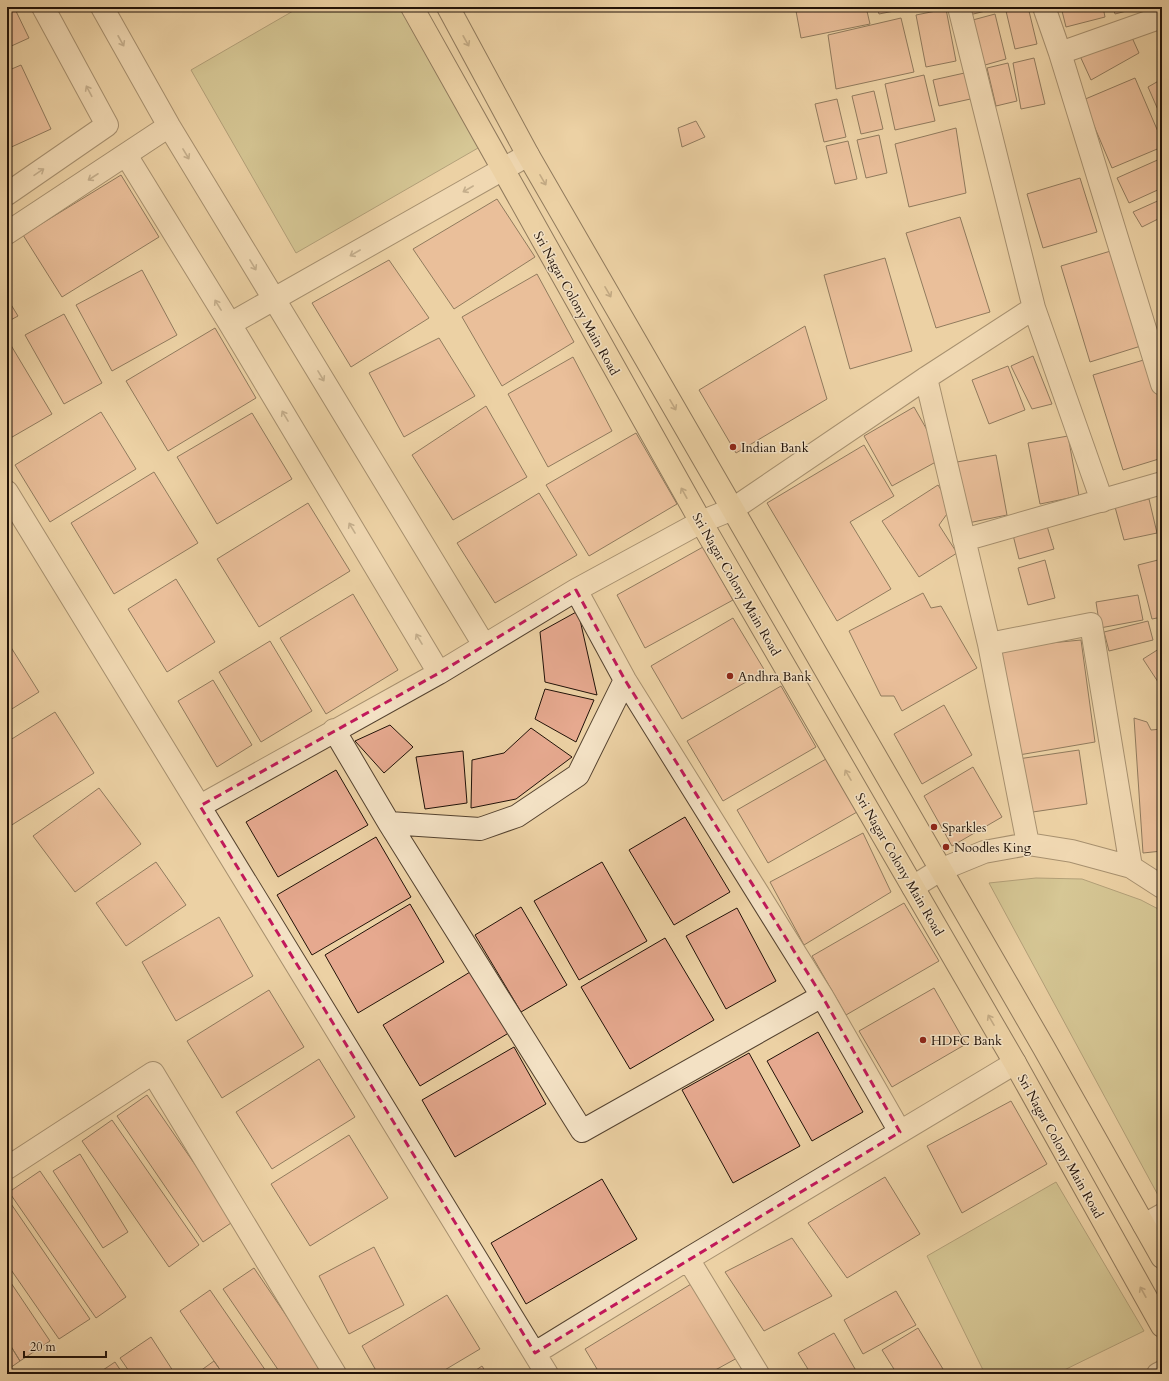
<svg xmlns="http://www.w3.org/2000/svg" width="1169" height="1381" font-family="Cardo,serif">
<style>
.green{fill:#bbba84;stroke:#6e6646}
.building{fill:#e6a98f;stroke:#211208}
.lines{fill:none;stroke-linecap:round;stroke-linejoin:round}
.minor-casing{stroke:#54422f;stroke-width:24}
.major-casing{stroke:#211208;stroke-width:24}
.minor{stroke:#f3e1c4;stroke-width:22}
.major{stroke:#ecd1a4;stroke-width:22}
.oneway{stroke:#94846f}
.oneway2{stroke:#917b5e}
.marked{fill:none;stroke:#c2185b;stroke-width:3;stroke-dasharray:8 5;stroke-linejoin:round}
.poi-dot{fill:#8f2418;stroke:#f3e1c4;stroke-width:1.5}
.labels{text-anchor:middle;stroke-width:3;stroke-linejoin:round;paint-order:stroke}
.street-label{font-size:13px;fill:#211208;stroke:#f3e1c4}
.poi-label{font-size:13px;fill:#211208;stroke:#f3e1c4;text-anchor:start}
</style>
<rect width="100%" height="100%" fill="#ecd1a4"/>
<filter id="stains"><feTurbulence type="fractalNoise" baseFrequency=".005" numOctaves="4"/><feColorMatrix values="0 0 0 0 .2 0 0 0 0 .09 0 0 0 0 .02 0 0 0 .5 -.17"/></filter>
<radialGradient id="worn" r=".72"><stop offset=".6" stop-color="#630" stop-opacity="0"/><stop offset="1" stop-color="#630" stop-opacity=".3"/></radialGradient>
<!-- green -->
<path class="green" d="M300,7H405L485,144L296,253L191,70Z
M1036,878L1082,879L1141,900L1162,911V1193L1159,1197L989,883Z
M1056,1182L1144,1331L1056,1374H985L927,1256Z"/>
<!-- building -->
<path class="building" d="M7,7H14L29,38L7,48Z
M814,7H866L870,24L801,38L796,11Z
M877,7H914L879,14Z
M963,7H998V8L965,16Z
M1024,7H1028L1037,44L1015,49L1006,11Z
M1061,7H1103L1105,17L1066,27Z
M1113,7H1142L1115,14Z
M946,9L956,61L926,67L916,15Z
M995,14L1006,59L978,67L969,21Z
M901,18L914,72L836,89L828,35Z
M1129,31L1139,53L1091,80L1080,56Z
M1034,58L1045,104L1021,109L1013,63Z
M1008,63L1017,101L996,106L987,68Z
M21,65L51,129L7,149V71Z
M969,72L975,98L939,106L933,80Z
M924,75L935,121L895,130L885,84Z
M1135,78L1162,141V147L1112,168L1083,100Z
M1162,79V119L1148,87Z
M874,91L883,129L861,134L852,96Z
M837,99L846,137L824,142L815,104Z
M696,121L705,137L682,147L678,128Z
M956,128L966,193L909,207L895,144Z
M879,135L887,173L866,178L857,140Z
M848,141L857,179L835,184L826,146Z
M1162,158V188L1129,203L1117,178Z
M121,175L159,237L62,297L23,235Z
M1080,178L1097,232L1043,248L1027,194Z
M497,199L535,257L454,309L413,249Z
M1162,199V217L1142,227L1133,212Z
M960,217L990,312L936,328L906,233Z
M1114,250L1144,345L1090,362L1061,266Z
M885,258L912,351L850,369L824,275Z
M389,260L429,318L351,367L312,303Z
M142,270L177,335L112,371L76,305Z
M537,274L574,342L502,386L462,317Z
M7,298L18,316L7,322Z
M64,314L102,383L64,404L25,335Z
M805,326L827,399L736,453L699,390Z
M215,328L256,398L168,451L126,381Z
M439,338L475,396L404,437L369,373Z
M9,342L52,414L7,440V343Z
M1033,356L1052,404L1032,409L1011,366Z
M573,357L612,431L548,467L508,394Z
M1147,359L1162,408V458L1123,470L1093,375Z
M1008,366L1025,410L989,424L972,380Z
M486,406L527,477L453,520L412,455Z
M914,407L943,458L892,486L864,436Z
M101,412L136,469L50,522L15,465Z
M252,413L292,479L217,524L177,457Z
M636,433L677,504L589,556L546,485Z
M1068,436L1079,496L1040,504L1028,443Z
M864,445L894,496L850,522L891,589L837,621L767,503Z
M996,455L1007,515L968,523L957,462Z
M154,472L198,543L114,594L71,523Z
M938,485L952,507L939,525L957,553L919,577L882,521Z
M539,493L577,555L495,603L457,543Z
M1149,499L1157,533L1124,540L1115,507Z
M308,503L350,571L259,627L217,559Z
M1047,526L1054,549L1019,559L1013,535Z
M703,547L733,600L645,648L617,595Z
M1162,559V617L1152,619L1138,565Z
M1045,560L1055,598L1028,605L1018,568Z
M176,579L215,642L167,672L128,609Z
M923,593L931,608L941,606L977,668L902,711L894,696H881L849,631Z
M353,594L398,670L326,714L280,638Z
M1138,595L1143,620L1100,628L1096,602Z
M578,611L597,695L545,682L540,632Z
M733,618L765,671L682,719L651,666Z
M1148,621L1153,640L1109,651L1104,632Z
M1081,640L1095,742L1013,756L999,648Z
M7,641L39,692L7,712Z
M270,641L312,711L261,742L219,672Z
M1162,647V688L1143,659Z
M213,680L252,745L217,767L178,701Z
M781,686L816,747L723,801L687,741Z
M545,689L594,700L576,742L535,719Z
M944,705L972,755L922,784L894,734Z
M55,712L94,773L7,828V742Z
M1134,718L1147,722L1151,730L1162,729V851L1143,853Z
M390,725L413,747L384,773L355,741Z
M531,728L572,757L516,799L471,808L472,760L504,753Z
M1079,750L1087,804L1026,813L1018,759Z
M463,751L467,803L425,809L416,757Z
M826,759L857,812L768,863L737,810Z
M973,767L1002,817L952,846L924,796Z
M336,770L368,825L278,877L246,822Z
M99,788L141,844L75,892L33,836Z
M685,817L730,892L674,925L629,850Z
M863,833L891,892L804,945L770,882Z
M376,837L411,897L312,955L277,895Z
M156,862L186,905L126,946L96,903Z
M602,862L647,941L579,980L534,901Z
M904,903L939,961L846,1015L812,956Z
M410,904L444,962L358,1013L325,955Z
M521,907L567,985L521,1012L475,935Z
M737,908L776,981L726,1009L686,936Z
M219,917L253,976L176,1021L142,962Z
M665,938L714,1020L630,1069L581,987Z
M475,969L512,1031L420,1086L383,1025Z
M934,988L966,1044L892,1087L859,1031Z
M269,990L304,1047L222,1098L187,1041Z
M818,1032L863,1112L812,1141L767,1061Z
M514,1047L546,1104L455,1157L422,1100Z
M749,1053L800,1146L733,1183L682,1090Z
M319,1059L355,1117L272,1169L236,1112Z
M147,1095L234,1221L203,1242L117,1116Z
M1011,1101L1047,1164L962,1213L927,1146Z
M112,1120L199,1245L169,1267L82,1141Z
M349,1135L388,1198L310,1246L271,1184Z
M80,1154L128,1232L103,1248L53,1171Z
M40,1171L126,1297L96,1318L9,1192Z
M885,1177L920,1234L847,1278L808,1223Z
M602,1179L637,1239L526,1304L491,1243Z
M7,1198L90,1319L59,1339L7,1264Z
M792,1238L832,1296L764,1331L725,1272Z
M374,1247L404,1305L349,1334L319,1276Z
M254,1268L326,1374H281L223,1289Z
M7,1277L50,1341L20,1361L7,1340Z
M696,1281L739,1357L708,1374H600L585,1349Z
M210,1290L268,1374H223L214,1361L180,1311Z
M896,1291L916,1325L863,1354L844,1320Z
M447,1295L480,1349L438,1374H378L362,1346Z
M918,1328L946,1374H897L882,1350Z
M834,1333L858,1374H811L798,1353Z
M151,1337L175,1374H131L120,1358Z
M7,1340L20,1361L7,1370Z
M214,1361L223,1374H196Z
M115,1362L123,1374H97Z
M482,1366L487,1374H470Z"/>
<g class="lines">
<defs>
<path id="minor" d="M102,7L169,126L484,645
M959,7L1034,308L1102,501
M1044,7L1060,53L1162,384
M1060,53L1162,17
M126,155L230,324L439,673
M7,194L107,125L43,7
M7,233L169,126
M230,324L528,155
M926,378L989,644L1028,844
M7,492L547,1374
M964,540L1162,483
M989,644L1091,624L1131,867
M334,730L389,823L582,1131L822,996L625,680L576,590
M200,806L439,673L576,590L701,522L733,509L926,378L1034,308
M389,823L480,829L517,816L578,775L625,680
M913,887L940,870L984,852L1028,844L1072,851L1131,867L1162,887
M822,996L900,1132
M7,1168L153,1073L335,1374
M1144,1225L1162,1215
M688,1259L1015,1063
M535,1353L688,1259L758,1374
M1158,1374L1162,1372"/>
<path id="major" d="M412,7L701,522L1015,1063L1162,1326
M448,7L528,155L1044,1048L1162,1257"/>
</defs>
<!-- minor casing -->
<use href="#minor" class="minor-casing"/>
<!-- major casing -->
<use href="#major" class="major-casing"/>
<!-- minor -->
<use href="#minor" class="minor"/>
<!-- major -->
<use href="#major" class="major"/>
</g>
<!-- one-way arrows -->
<defs><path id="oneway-shaft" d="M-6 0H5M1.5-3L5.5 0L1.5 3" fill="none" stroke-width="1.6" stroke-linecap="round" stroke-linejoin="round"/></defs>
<g class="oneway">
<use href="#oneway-shaft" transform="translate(121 41) rotate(61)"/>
<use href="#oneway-shaft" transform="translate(89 91) rotate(-118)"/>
<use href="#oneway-shaft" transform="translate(186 154) rotate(59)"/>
<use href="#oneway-shaft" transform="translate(39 172) rotate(-34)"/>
<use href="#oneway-shaft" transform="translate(93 177) rotate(147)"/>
<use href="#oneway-shaft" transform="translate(468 189) rotate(150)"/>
<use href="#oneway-shaft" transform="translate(355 253) rotate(150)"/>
<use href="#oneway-shaft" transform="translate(253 265) rotate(59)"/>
<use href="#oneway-shaft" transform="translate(218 305) rotate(-122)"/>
<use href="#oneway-shaft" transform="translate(321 376) rotate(59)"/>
<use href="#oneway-shaft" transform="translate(285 416) rotate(-121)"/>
<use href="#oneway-shaft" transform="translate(352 528) rotate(-121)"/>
<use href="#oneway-shaft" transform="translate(419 639) rotate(-121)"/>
</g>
<g class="oneway2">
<use href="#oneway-shaft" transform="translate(466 41) rotate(61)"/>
<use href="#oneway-shaft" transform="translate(543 180) rotate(60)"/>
<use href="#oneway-shaft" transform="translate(608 292) rotate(60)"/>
<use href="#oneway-shaft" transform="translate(673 405) rotate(60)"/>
<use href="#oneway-shaft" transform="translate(684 493) rotate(-119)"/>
<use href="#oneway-shaft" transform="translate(848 775) rotate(-120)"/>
<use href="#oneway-shaft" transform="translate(991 1020) rotate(-120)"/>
<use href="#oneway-shaft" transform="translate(1143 1292) rotate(-119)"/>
</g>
<!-- marked area -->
<path d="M0 0H1169V1381H0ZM576,590L625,680L822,996L900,1132L535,1353L200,806L439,673Z" fill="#ecd1a4" fill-opacity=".55" fill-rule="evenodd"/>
<path class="marked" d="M576,590L625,680L822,996L900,1132L535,1353L200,806L439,673Z"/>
<!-- markers -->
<g class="poi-dot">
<circle cx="733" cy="447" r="4"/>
<circle cx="730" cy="676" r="4"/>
<circle cx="934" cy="827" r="4"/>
<circle cx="946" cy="847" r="4"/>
<circle cx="923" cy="1040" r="4"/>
</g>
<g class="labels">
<!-- street labels -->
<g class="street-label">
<text transform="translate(577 303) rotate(61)" y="5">Sri Nagar Colony Main Road</text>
<text transform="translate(737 584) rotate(60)" y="5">Sri Nagar Colony Main Road</text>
<text transform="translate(900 864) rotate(60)" y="5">Sri Nagar Colony Main Road</text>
<text transform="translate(1061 1146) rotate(61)" y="5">Sri Nagar Colony Main Road</text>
</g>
<!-- poi labels -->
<g class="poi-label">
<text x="741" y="452">Indian Bank</text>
<text x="738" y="681">Andhra Bank</text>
<text x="942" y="832">Sparkles</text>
<text x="954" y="852">Noodles King</text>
<text x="931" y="1045">HDFC Bank</text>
</g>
</g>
<!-- margin -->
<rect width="1169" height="1381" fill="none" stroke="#ecd1a4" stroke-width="24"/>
<rect x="8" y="8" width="1153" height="1365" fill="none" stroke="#211208" stroke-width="2"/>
<rect x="12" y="12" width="1145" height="1357" fill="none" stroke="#211208"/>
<!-- scale -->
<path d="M24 1351v6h82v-6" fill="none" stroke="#211208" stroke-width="2"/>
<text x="30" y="1351" font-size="12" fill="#211208" stroke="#f3e1c4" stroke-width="3" paint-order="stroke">20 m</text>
<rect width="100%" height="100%" filter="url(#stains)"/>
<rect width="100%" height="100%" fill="url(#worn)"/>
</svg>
